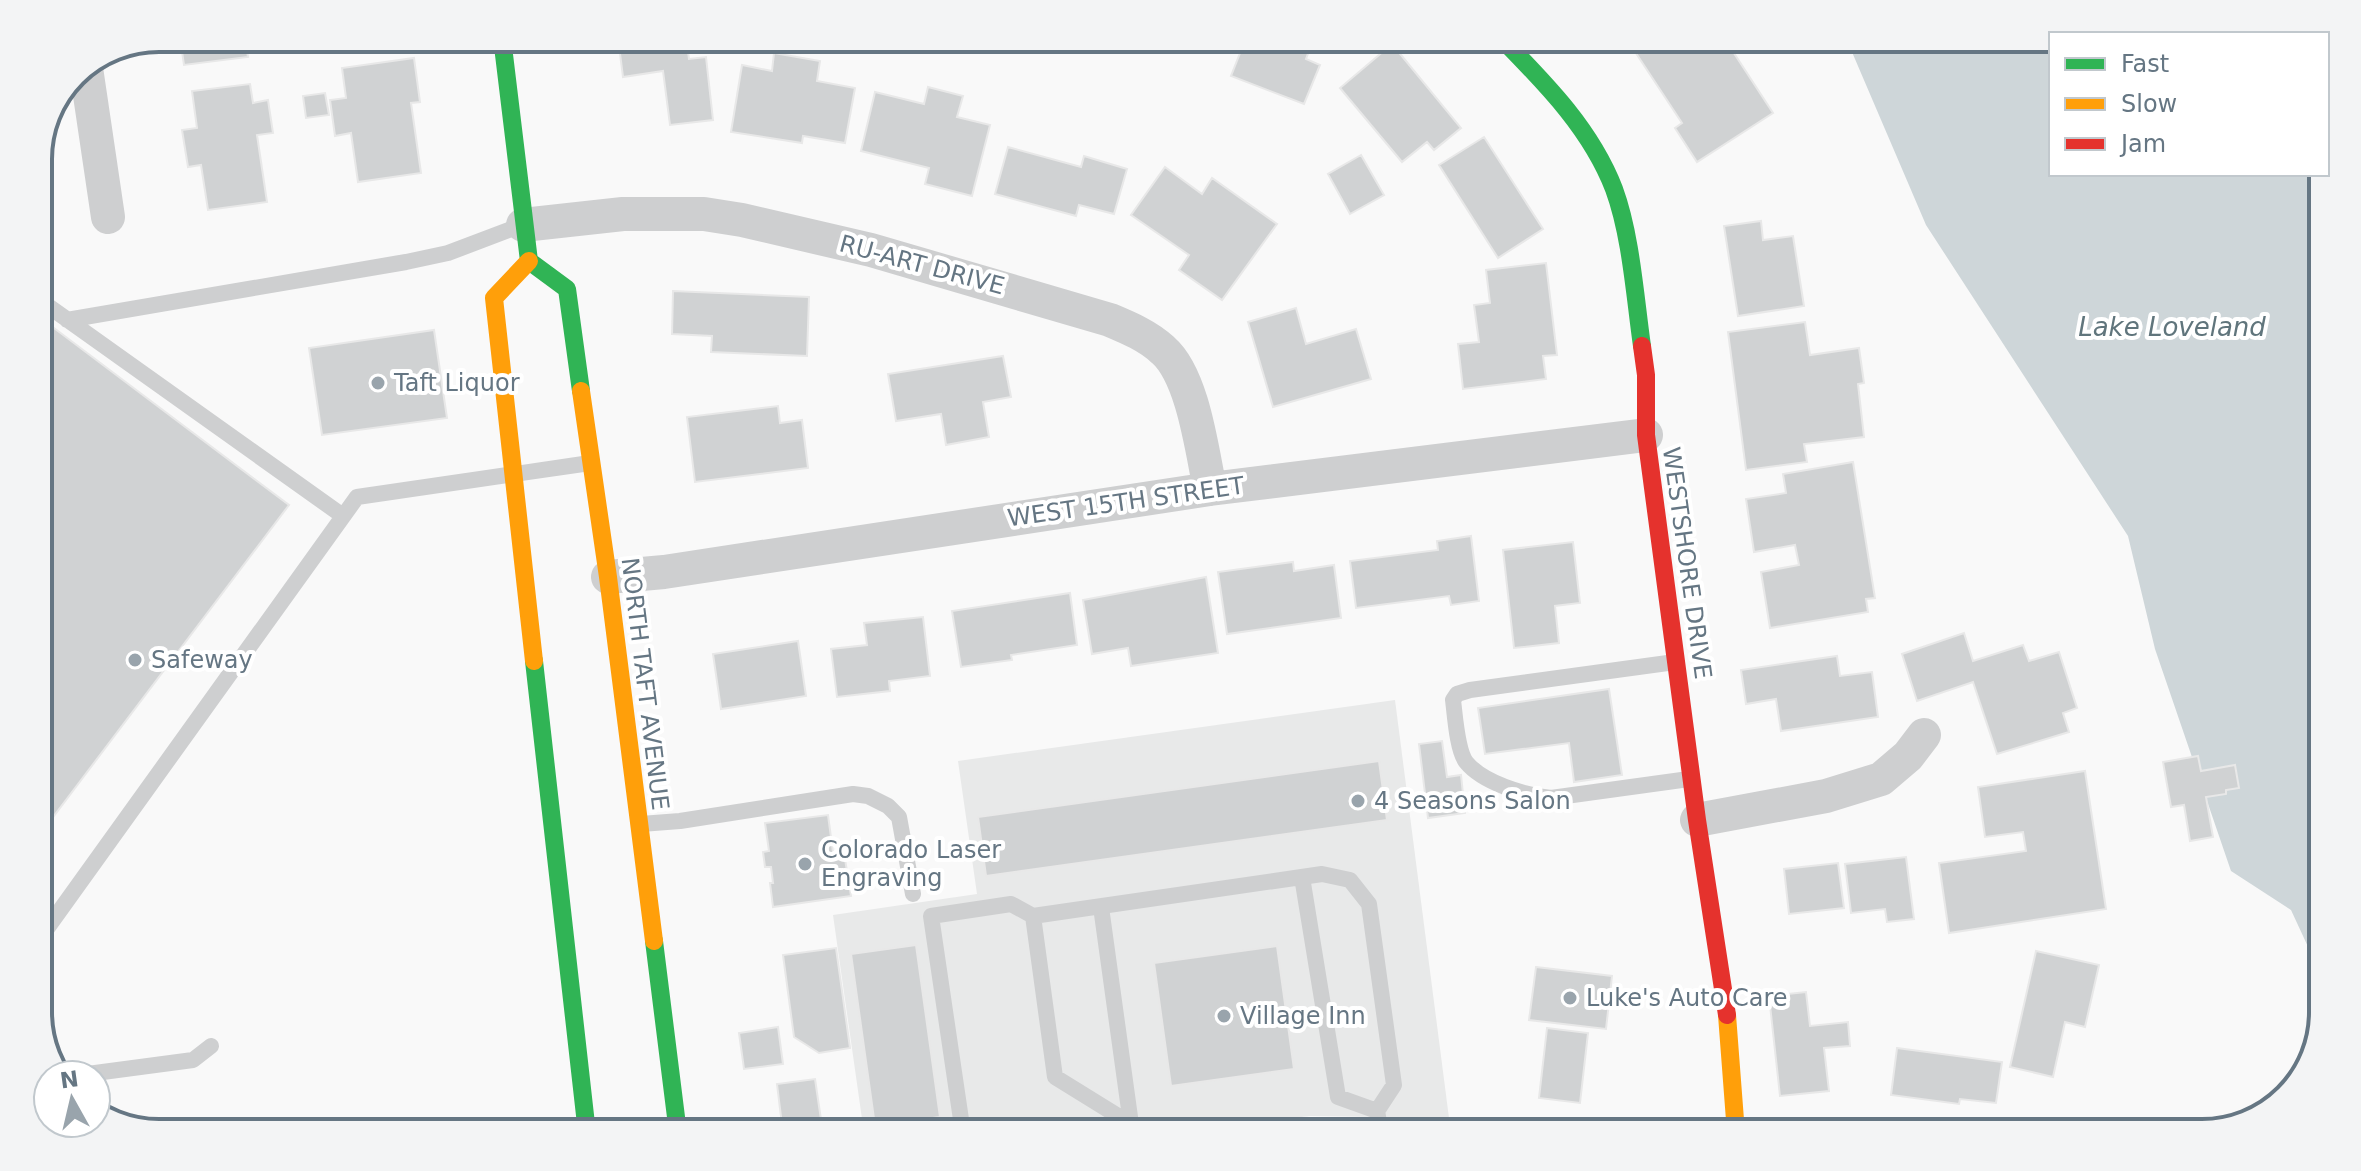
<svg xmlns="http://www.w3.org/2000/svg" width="2361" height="1171" font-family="'DejaVu Sans',sans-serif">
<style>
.built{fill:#e8e9e9}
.water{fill:#ced6d9}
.building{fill:#d0d2d3;stroke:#e8e8e8;stroke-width:2}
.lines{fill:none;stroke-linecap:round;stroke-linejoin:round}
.lane{stroke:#cecfd0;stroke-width:16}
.street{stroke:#cecfd0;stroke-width:34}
.fast{stroke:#30b455;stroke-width:18}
.slow{stroke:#ff9f0a;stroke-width:18}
.jam{stroke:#e5322d;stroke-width:18}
.poi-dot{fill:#99a4ac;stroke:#fff;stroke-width:3}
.labels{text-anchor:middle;stroke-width:8;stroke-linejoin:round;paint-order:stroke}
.street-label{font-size:24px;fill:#657683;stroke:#fff}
.poi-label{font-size:24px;fill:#657683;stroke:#fff;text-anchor:start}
.water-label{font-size:26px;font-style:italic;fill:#60757c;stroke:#fff}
.rim{fill:none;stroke:#657683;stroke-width:4}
</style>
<rect width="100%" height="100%" fill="#f9f9f9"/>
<!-- built -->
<path class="built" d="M1395,700L1449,1118L1310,1116L1157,1133H864L833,915L977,894L958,761Z"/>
<!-- water -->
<path class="water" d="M1846,38H2051V174H2323V1012L2321,1020L2322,977L2291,910L2231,871L2155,649L2128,536L1926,225Z"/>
<!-- building -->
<path class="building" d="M180,38H245L248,57L184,65Z
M336,38H386L337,45Z
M618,38H686L689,59L706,57L713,120L670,125L663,71L623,77Z
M1246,38H1314L1306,59L1320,65L1304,104L1231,76Z
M1626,38H1739L1740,41L1730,47L1773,113L1697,162L1675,128L1682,123Z
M1392,44L1461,128L1434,150L1427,142L1402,162L1340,88Z
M774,53L820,61L817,81L855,88L845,143L803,136L802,143L731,132L742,65L772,71Z
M414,58L420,102L411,103L421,173L358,182L351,133L335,136L330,100L346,98L342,68Z
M250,84L253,103L268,100L273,133L257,135L267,202L208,210L201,165L188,167L182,130L197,128L192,91Z
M928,87L963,96L957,117L990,125L972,196L925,184L929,168L861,151L875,92L924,104Z
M325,93L329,115L306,118L303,96Z
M1484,137L1543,229L1498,258L1439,165Z
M1008,147L1081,167L1084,156L1127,169L1114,214L1079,205L1076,216L995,194Z
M1361,155L1384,195L1350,214L1328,174Z
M1165,167L1202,194L1212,178L1277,224L1222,300L1179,270L1189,255L1131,215Z
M1761,221L1763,240L1793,236L1804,306L1738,316L1724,226Z
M1546,263L1557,355L1543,356L1546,379L1463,389L1458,344L1479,342L1474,305L1490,303L1486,270Z
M673,291L809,297L807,356L711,352L712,336L672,334Z
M1296,308L1306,344L1356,329L1371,379L1273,407L1248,322Z
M42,319L289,505L38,837V325Z
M1805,322L1810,355L1859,348L1864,383L1858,384L1864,437L1804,444L1807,462L1746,470L1728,332Z
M434,330L447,418L322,435L309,348Z
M1003,356L1011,397L983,402L989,437L946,445L941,414L896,421L888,374Z
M778,406L780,423L802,420L808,468L695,482L687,417Z
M1853,462L1875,598L1866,599L1868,612L1770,628L1761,572L1799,565L1795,545L1754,552L1746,499L1786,493L1783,474Z
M1471,536L1479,601L1451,605L1449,596L1356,608L1350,561L1438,550L1437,541Z
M1573,542L1580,603L1555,606L1559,643L1514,648L1503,550Z
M1293,562L1294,571L1334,565L1341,618L1227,634L1218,572Z
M1206,577L1218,653L1131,666L1128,648L1092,654L1083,600Z
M1070,593L1077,645L1011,655L1012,660L961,667L952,611Z
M923,617L930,676L889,681L890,691L837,697L831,649L867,645L864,623Z
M1964,633L1973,661L2023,645L2029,661L2059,652L2077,708L2063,713L2069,732L1997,754L1973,682L1917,701L1902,654Z
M798,641L806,696L721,709L713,654Z
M1837,656L1840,676L1872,672L1878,717L1781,731L1776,699L1746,704L1741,670Z
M1609,689L1622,775L1574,782L1569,743L1485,754L1478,708Z
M1442,741L1447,777L1461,775L1465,813L1428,818L1419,744Z
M2198,756L2201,771L2235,765L2239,788L2226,790V794L2206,797L2213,837L2190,841L2184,805L2171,807L2163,762Z
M1379,761L1387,820L986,876L978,817Z
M2085,771L2106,909L1949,933L1939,863L2026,851L2023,832L1985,837L1978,787Z
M828,815L834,860L845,859L851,896L773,907L770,883H773L771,867H765L763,852L769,851L765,823Z
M1906,857L1914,919L1887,922L1885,909L1851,913L1845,864Z
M1838,863L1844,908L1789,914L1784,869Z
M916,945L940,1117L875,1126L851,954Z
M1277,946L1294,1069L1171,1086L1154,963Z
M836,948L850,1048L819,1053L794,1037L783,955Z
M2036,951L2099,965L2085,1027L2065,1022L2053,1077L2010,1067Z
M1536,967L1612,976L1606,1029L1529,1020Z
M1806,992L1810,1026L1848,1022L1850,1046L1824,1048L1829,1091L1780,1096L1769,996Z
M778,1027L783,1064L744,1069L739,1033Z
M1547,1028L1588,1033L1580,1103L1539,1098Z
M1897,1048L2002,1062L1996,1103L1960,1099L1959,1104L1891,1095Z
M815,1079L823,1133H783L777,1084Z
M252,1120L253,1133H159Z"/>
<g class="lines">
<!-- lane -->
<path class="lane" d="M38,302L44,303L343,516
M67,320L406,262L448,253L522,225
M1675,662L1470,690L1457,694L1453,700C1455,715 1457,750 1466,762C1483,783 1524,795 1551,798L1689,779
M641,824L680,821L853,794L868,796L888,806L899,817L913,894
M1302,877L1338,1097L1377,1111
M1101,907L1131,1124
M38,941L357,497L590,463
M80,1075L193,1060L211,1046
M963,1133L931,916L1011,904L1033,916
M1132,1133L1131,1124L1055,1077L1033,916L1322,874L1350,880L1369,904L1394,1085L1377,1111L1381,1133"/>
<!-- street -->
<path class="street" d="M86,68L108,217
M523,225L623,214H704L742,220L871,250L1110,320C1129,328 1148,336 1163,350C1193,376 1202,451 1210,489
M608,577L664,572L1210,489L1646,435
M1697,820L1826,796L1881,779L1908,756L1924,735"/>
<!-- fast -->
<path class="fast" d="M502,38L529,261L567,289L581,391
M1501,38C1545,83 1591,129 1614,189C1631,235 1635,297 1642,346
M534,661L587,1133
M654,941L678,1133"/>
<!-- slow -->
<path class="slow" d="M529,261L494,298L534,661
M581,391L608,577L654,941
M1727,1015L1736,1133"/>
<!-- jam -->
<path class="jam" d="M1642,346L1646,375V435L1697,820L1727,1015"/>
</g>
<!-- markers -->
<g class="poi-dot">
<circle cx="378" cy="383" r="8"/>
<circle cx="135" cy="660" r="8"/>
<circle cx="1358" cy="801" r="8"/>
<circle cx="805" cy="864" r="8"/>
<circle cx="1570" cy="998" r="8"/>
<circle cx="1224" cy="1016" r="8"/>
</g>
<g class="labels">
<!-- street labels -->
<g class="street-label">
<text transform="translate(922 265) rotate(15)" y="8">RU-ART DRIVE</text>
<text transform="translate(1126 502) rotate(-8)" y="8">WEST 15TH STREET</text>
<text transform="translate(1687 563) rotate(82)" y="8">WESTSHORE DRIVE</text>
<text transform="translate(645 684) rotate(83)" y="8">NORTH TAFT AVENUE</text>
</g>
<!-- poi labels -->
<g class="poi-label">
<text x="394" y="391">Taft Liquor</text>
<text x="151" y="668">Safeway</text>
<text x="1374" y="809">4 Seasons Salon</text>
<text x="821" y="858">Colorado Laser<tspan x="821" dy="28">Engraving</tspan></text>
<text x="1586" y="1006">Luke's Auto Care</text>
<text x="1240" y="1024">Village Inn</text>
</g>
<!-- water labels -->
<g class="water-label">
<text x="2172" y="336">Lake Loveland</text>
</g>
</g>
<!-- crop -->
<path d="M0 0H2361V1171H0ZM159 52H2202A107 107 0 0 1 2309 159V1012A107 107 0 0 1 2202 1119H159A107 107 0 0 1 52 1012V159A107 107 0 0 1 159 52Z" fill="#f3f4f5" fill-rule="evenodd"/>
<path class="rim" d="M159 52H2202A107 107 0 0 1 2309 159V1012A107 107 0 0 1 2202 1119H159A107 107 0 0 1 52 1012V159A107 107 0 0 1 159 52Z"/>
<!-- legend -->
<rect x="2049" y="32" width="280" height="144" fill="#ffffff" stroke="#c1c8cd" stroke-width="2"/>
<rect x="2065" y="58" width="40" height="12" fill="#30b455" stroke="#c1c8cd" stroke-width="2"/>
<text x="2121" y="72" font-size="24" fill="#657683">Fast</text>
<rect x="2065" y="98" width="40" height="12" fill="#ff9f0a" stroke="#c1c8cd" stroke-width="2"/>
<text x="2121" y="112" font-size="24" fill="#657683">Slow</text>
<rect x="2065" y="138" width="40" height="12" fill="#e5322d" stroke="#c1c8cd" stroke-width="2"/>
<text x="2121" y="152" font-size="24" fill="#657683">Jam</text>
<!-- north arrow -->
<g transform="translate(72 1099) rotate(352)"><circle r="38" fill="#ffffff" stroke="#c1c8cd" stroke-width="2"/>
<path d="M0-6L14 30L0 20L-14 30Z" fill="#99a4ac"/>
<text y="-12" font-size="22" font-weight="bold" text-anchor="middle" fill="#657683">N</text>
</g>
</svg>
